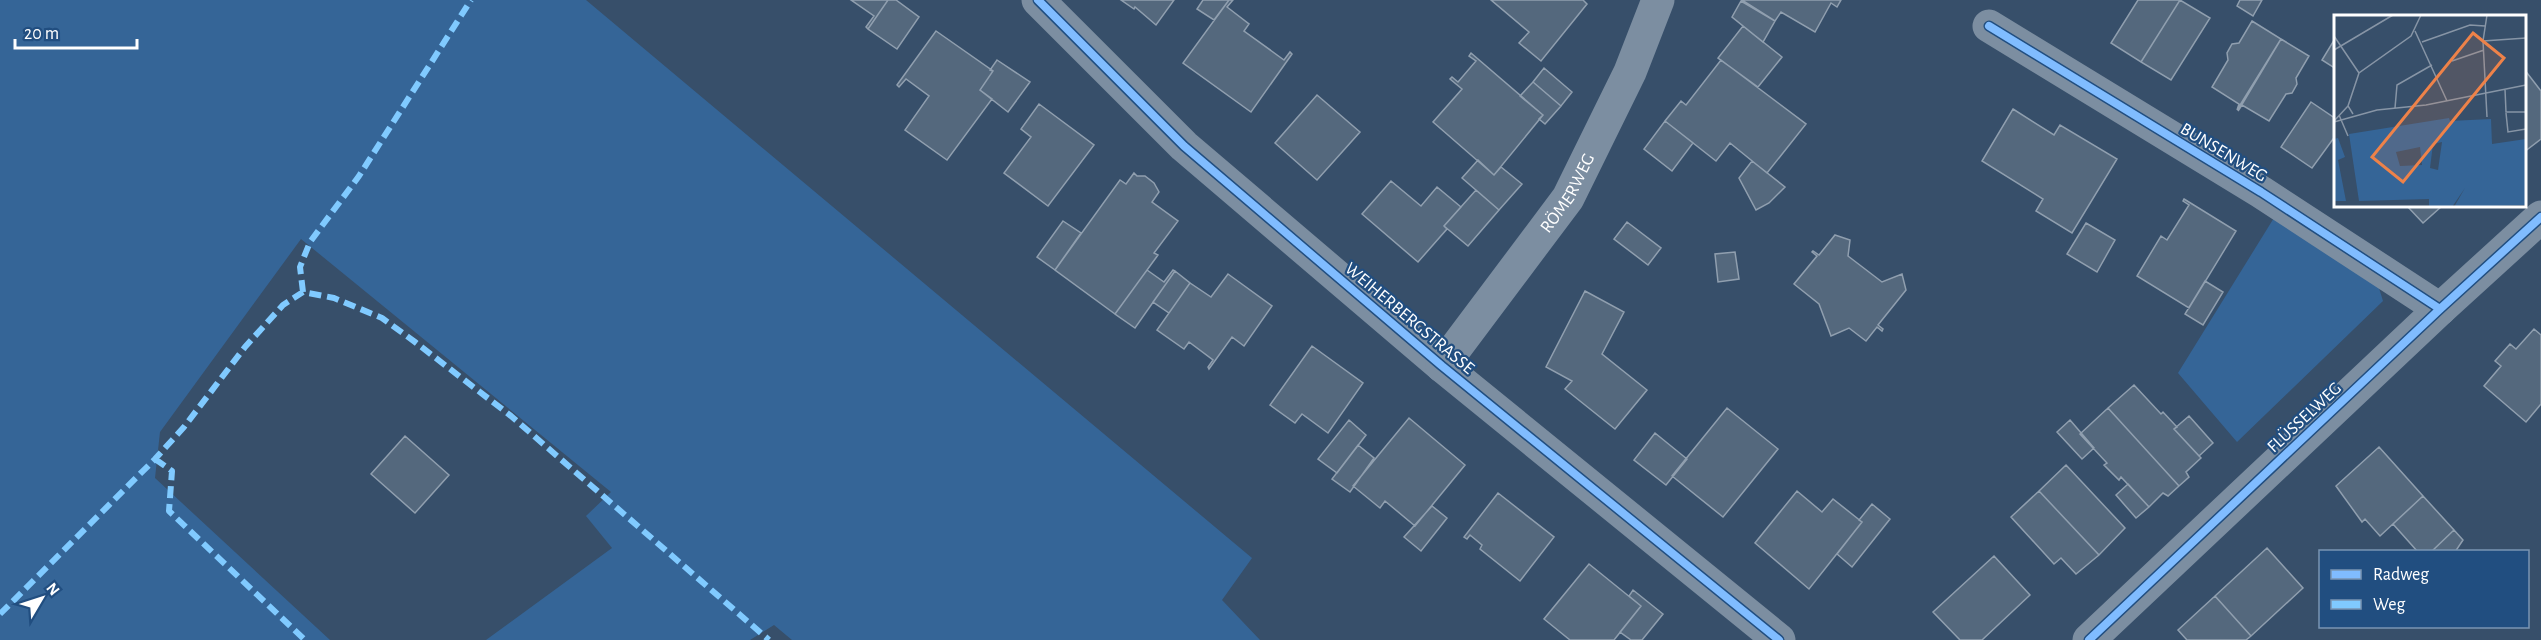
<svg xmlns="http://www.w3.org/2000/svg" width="2541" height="640" font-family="'Alegreya Sans',sans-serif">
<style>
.green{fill:#356597}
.building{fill:#54687d;stroke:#909faf;stroke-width:1.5}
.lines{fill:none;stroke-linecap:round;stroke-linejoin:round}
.minor{stroke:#7c8ea1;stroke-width:33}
.quiet{stroke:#80caff;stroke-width:6;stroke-dasharray:12 6;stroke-linecap:butt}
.cycleway-casing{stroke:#214e80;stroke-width:11}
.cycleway{stroke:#80bcff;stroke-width:8}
.labels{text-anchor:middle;stroke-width:4.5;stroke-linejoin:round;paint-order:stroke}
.street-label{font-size:18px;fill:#fff;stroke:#214e80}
.inset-road{fill:none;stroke:#8795a6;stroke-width:1.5}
.view{fill:#ee8249;fill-opacity:0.15;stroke:#ee8249;stroke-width:3}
.inset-edge{fill:none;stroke:#fff;stroke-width:3}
</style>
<rect width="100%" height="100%" fill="#374f6a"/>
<!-- green -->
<path class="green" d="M0,0H586L1252,558L1222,600L1260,640H792L774,625L750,640H486L612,548L586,516L611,492L301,239L160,432L155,478L330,640H0Z
M2277,213L2375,275L2383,301L2237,442L2178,373Z"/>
<!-- building -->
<path class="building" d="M851,0H888L868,29L866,27L874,16Z
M888,0H896L919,17L897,49L868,29Z
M1121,0H1174L1156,25L1135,7L1134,9Z
M1203,0H1229L1214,20L1197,9Z
M1229,0H1233L1227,7L1249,24L1244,31L1284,60L1290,52L1292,54L1251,112L1183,63Z
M1491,0H1583L1587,4L1541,61L1519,43L1529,32Z
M1742,0H1841L1837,7L1831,3L1815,32L1781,12L1775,21Z
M2138,0H2180L2141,62L2111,43Z
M2180,0L2210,18L2171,80L2141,62Z
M2240,0H2262L2253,16L2237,6Z
M1741,1L1775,21L1763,42L1732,17Z
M2252,21L2281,39L2237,110L2239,104L2212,87L2228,60L2227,53L2232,44L2239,43Z
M1743,26L1782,57L1758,87L1718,58Z
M936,31L993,71L980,90L992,99L947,160L905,130L929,96L906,79L899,87L897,85Z
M2336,37V69L2322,60Z
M2281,39L2309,56L2296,78L2297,84L2292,93L2286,94L2269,121L2242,105L2238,111Z
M1471,53L1543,115L1494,175L1433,122L1462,89L1450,79L1452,77L1458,82L1476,61L1469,56Z
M997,60L1030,82L1008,112L980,90L993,71L990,70Z
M1721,60L1806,124L1767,173L1730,143L1716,161L1665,121L1681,101L1686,105Z
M1544,68L1572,92L1561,106L1533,82Z
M2524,69L2541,91V139L2524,152Z
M1533,82L1561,106L1545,124L1539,119L1543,115L1520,96Z
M1317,95L1360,132L1317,180L1275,143Z
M2311,102L2336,119V135L2312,168L2281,147Z
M1039,104L1094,145L1048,206L1004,173L1031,137L1021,129Z
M2013,109L2054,135L2060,125L2117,159L2072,233L2036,211L2043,199L1982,161Z
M1665,121L1693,143L1672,171L1644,149Z
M1478,160L1494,175L1501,167L1522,184L1499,210L1462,178Z
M1752,161L1785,187L1769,203L1756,210L1739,178Z
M1134,173L1137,176H1145L1154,183L1159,192L1152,202L1178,221L1154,253L1158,255L1115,314L1055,270L1120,180L1126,184Z
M1391,181L1421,206L1437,187L1461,207L1444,226L1447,229L1418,262L1362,214Z
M1476,190L1499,210L1468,246L1444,226Z
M2184,199L2236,231L2189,308L2137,276L2161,236L2167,240L2189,205L2183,201Z
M2407,206H2442L2423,223Z
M1063,221L1081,233L1055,270L1037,257Z
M1627,222L1661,248L1648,265L1614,239Z
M2086,223L2115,240L2097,272L2067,254Z
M1835,235L1850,240L1848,256L1882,282L1902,274L1906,290L1878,325L1883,329L1882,331L1877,327L1866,341L1849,328L1831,336L1819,304L1794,284L1817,256L1812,252L1813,251L1819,255Z
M1735,252L1739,279L1718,282L1715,254Z
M1147,270L1164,282L1173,270L1175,271L1135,328L1115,314Z
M1175,271L1190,283L1169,313L1153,302Z
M1228,274L1272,306L1244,346L1232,337L1209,369L1208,367L1213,360L1189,342L1184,349L1157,330L1190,283L1211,297Z
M2205,281L2223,292L2203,325L2185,314Z
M1585,291L1624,312L1602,354L1647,390L1615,429L1565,389L1572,381L1546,367Z
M2534,329L2541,335V404L2526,422L2484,386L2501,366L2495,361L2510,344L2516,349Z
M1312,346L1363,383L1328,433L1302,414L1295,423L1270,405Z
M2134,385L2161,414L2163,412L2177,427L2174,429L2201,458L2186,472L2189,477L2179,486L2108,408Z
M1727,408L1778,449L1723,517L1672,476Z
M2108,408L2179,486L2168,496L2163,493L2149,507L2121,477L2119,480L2104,465L2107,463L2080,434Z
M2189,416L2213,443L2199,456L2174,429Z
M1409,418L1465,465L1415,526L1385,501L1380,508L1353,486Z
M1349,420L1366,435L1337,473L1318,459Z
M2070,420L2094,448L2082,459L2057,432Z
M1655,433L1687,459L1666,485L1634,460Z
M405,436L449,475L415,513L371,474Z
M1358,445L1374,458L1350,492L1332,479Z
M2379,447L2423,496L2380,536L2365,519L2362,522L2336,486Z
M2066,465L2125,528L2099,555L2039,491Z
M2128,484L2149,507L2136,518L2116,495Z
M1797,491L1822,512L1833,499L1862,522L1809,589L1755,543Z
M2039,491L2099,555L2076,574L2061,558L2054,564L2011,517Z
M1498,493L1554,537L1520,581L1480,549L1482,545L1470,535L1467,539L1464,537Z
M2423,496L2454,530L2431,552H2418L2393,524Z
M1872,504L1890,519L1852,567L1837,554L1862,522L1859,520Z
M1432,506L1447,518L1421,551L1404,537Z
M2454,530L2463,540L2455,552H2431Z
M2267,548L2303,588L2251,636L2215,596Z
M1994,556L2030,595L1982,640H1960L1933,612Z
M1589,564L1641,606L1614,640H1570L1544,619Z
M1633,590L1663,614L1642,640H1631L1620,632L1641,606L1629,596Z
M2215,596L2251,636L2246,640H2187L2178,630Z"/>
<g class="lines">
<!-- minor -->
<g class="minor">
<path d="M1038,0L1184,146L1442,366L1779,640"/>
<path d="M1989,26L2261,192L2440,309"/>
<path id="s1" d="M1442,366L1568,198L1630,72L1658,0"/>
<path d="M2089,640L2440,309L2541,217"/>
</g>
<!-- quiet -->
<path class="quiet" d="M303,292L300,267L310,242L359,176L471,0
M155,459L172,471L169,511L305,640
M0,614L155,459L184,427L245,347L283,305L303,292L334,298L382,318L415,342L511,416L769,640"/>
<defs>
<path id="cycleway" d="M1038,0L1184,146L1442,366L1779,640
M1989,26L2261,192L2440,309
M2089,640L2440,309L2541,217"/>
</defs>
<!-- cycleway casing -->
<use href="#cycleway" class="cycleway-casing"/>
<!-- cycleway -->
<use href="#cycleway" class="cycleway"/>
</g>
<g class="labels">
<!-- street labels -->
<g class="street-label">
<text transform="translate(2224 152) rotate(31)" y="6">BUNSENWEG</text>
<text dy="6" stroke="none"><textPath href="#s1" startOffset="214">RÖMERWEG</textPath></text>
<text transform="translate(1410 318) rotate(40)" y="6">WEIHERBERGSTRASSE</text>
<text transform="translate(2304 417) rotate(-43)" y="6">FLÜSSELWEG</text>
</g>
</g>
<!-- overview -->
<g transform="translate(2334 15)">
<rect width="192" height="192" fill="#374f6a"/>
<path d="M115,103L116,106L157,104L158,129L192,124V190L120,192L131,173L118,192H95V184L25,186L15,119ZM108,127L104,155L96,153L99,129ZM86,132L88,150L66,151L62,137ZM4,123L11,142L4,145L12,186H0V124Z" fill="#356597" fill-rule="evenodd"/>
<path class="inset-road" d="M81,16L113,86M0,21L25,58M149,26L192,23M88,27L136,10L151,11M0,35L59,0M118,46L150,35M171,74L172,97H192M61,93L63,70L98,50M172,98L174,117L192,114M19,99L14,91L25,58L77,21L87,0M5,100L14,121M153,102L149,26L153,0M0,106L14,91M0,107L43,95L92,90L192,70"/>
<path class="view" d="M139,18L170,43L69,167L38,142Z"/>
<rect width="192" height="192" class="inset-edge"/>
</g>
<!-- legend -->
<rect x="2319" y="550" width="210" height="78" fill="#214e80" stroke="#7a95b3" stroke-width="1.5"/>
<rect x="2331" y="570" width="30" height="9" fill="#80bcff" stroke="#7a95b3" stroke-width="1.5"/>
<text x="2373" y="580" font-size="18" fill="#ffffff">Radweg</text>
<rect x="2331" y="600" width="30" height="9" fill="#80caff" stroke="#7a95b3" stroke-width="1.5"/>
<text x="2373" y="610" font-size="18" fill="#ffffff">Weg</text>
<!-- north arrow -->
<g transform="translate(42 598) rotate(51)" stroke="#214e80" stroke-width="4.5" paint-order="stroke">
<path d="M0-4.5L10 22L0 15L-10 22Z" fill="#ffffff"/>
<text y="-9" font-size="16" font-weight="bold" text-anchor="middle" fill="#ffffff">N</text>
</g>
<!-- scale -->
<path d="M15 39v9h122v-9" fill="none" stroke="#ffffff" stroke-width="3"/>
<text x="24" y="39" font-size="18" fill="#ffffff" stroke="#214e80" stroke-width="4.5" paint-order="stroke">20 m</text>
</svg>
